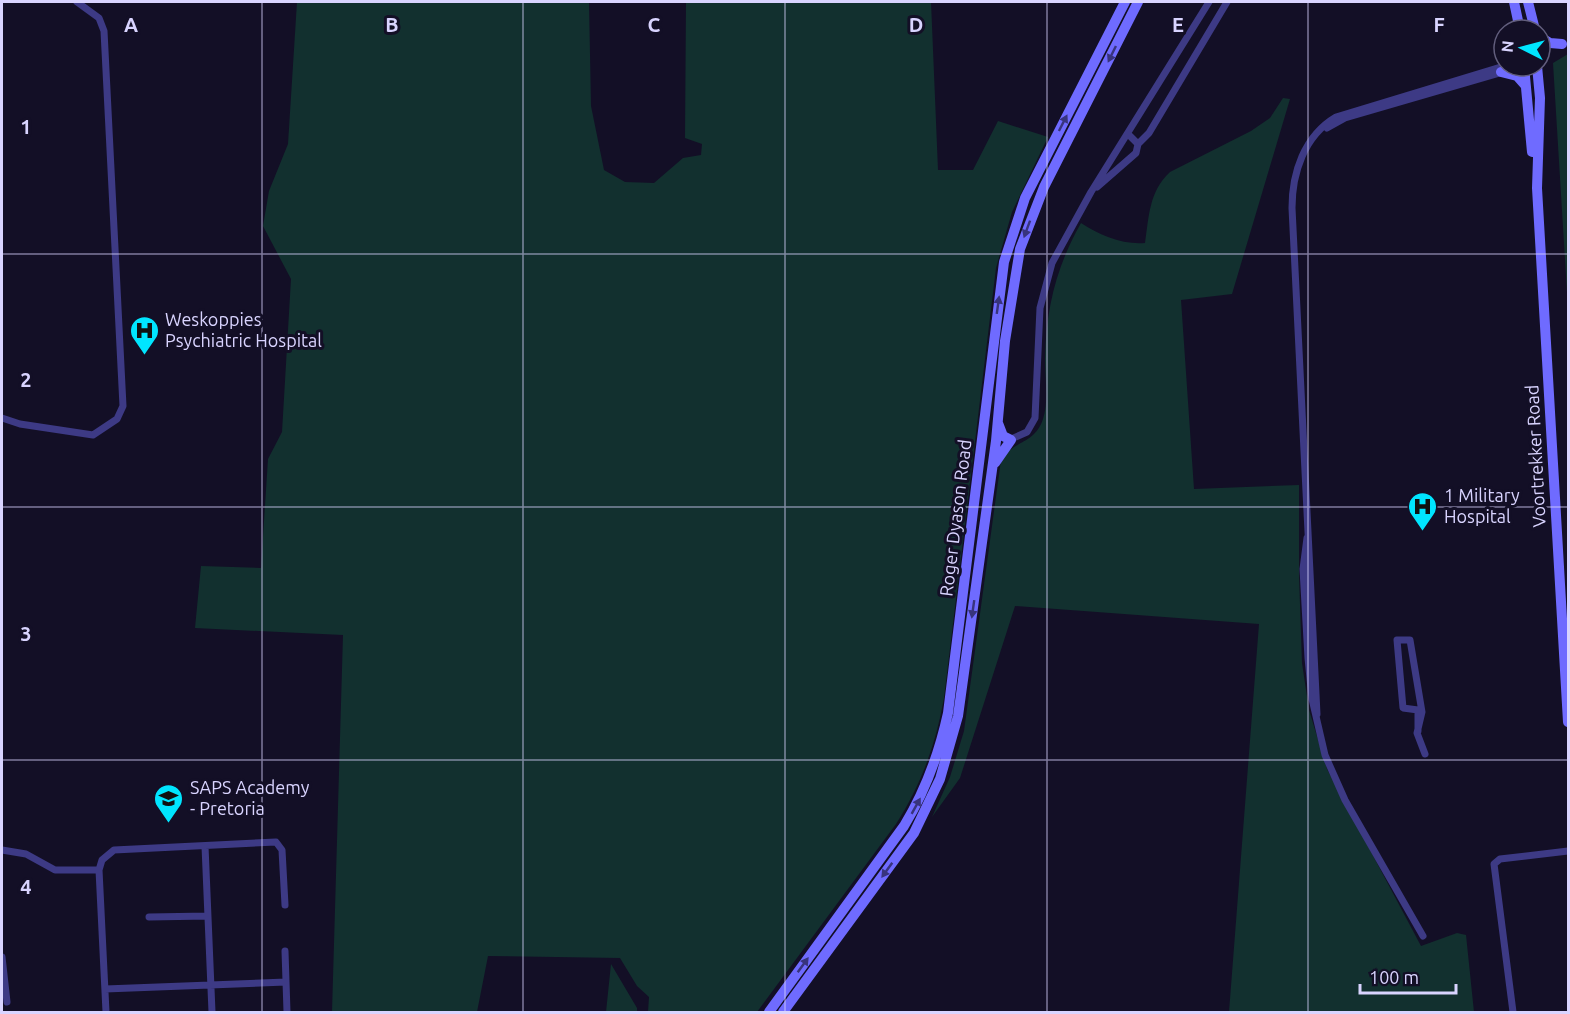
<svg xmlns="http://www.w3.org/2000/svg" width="1570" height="1014" font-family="Ubuntu,sans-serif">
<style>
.green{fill:#12302f}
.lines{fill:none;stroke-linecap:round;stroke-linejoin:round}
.street{stroke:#3d3a85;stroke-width:7}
.secondary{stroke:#6f6bff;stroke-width:10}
.oneway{fill:#38347d}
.grid{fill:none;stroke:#d9d4ff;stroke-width:1.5;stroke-opacity:0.55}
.labels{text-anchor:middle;stroke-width:6;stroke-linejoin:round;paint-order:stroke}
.poi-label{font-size:18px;fill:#d9d4ff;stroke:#130f26;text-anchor:start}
.street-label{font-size:18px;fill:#d9d4ff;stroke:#130f26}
.grid-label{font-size:20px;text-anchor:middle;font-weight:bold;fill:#d9d4ff;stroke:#130f26;stroke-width:6;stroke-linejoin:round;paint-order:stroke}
</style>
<rect width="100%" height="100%" fill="#130f26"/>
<!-- green -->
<path class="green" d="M297,2H589L591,106L604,170L625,182L654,183L683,158L701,155L702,144L685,138L686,2H931L938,170H973L998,121L1048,137L1012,212L996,268L944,698C936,744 921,785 896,824L757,1012H648L649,997L637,986L620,958L488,956L477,1012H332L343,635L195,628L201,566L261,568L268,459L282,432L291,279L263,226L269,191L288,144Z
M1568,54V309L1553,63Z
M1283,98L1290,99L1232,294L1181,300L1194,489L1299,485V575L1302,663L1309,710L1327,769L1421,946L1457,933L1466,935L1474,1012H1229L1259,624L1015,606L960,778L932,817L950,777L964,731L1001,460C1014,440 1035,444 1043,419C1049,401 1045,378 1045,359C1046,309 1056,267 1081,223C1099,235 1123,245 1145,243C1149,217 1149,191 1170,172L1251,131L1270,118Z
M611,964L637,1008V1012H606Z"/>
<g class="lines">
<!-- street -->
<path class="street" d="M1327,128L1345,118L1524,66
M1128,134L1138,144L1149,133L1227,2
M1097,187L1136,153L1138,144
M2,418L20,424L93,435L117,419L123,406L104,31L99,18L77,2
M1009,440L1027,432L1035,418L1040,308L1052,263L1091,192L1209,2
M1307,538L1303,569L1308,658L1312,699L1325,755L1345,800L1423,936
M1317,714L1292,208C1292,173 1304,136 1336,117L1504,66
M1418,731V710L1403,708L1397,640H1410L1422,712L1417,733L1425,754
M205,846L212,1012
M2,850L26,854L55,870H99
M149,917L208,916
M285,951L287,1012
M2,957L7,1002
M105,989L286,982
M106,1012L99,870L102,860L114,850L276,842L282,850L285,905
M1513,1012L1494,864L1500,859L1568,851"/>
<!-- secondary -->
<path class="secondary" d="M1514,2L1520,30
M1528,2L1535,30
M1540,37L1550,43L1562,44
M1524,66L1532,152
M1537,66L1540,98L1537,188L1568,722
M1501,72L1517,76L1525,85
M995,463L1011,440L1003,436L998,423
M769,1012L904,826C926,790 939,754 948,713L1004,262L1025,198L1125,2
M783,1012L914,833L940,779L958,716L996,441L1005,341L1020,249L1044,187L1138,2"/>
</g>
<!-- one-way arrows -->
<defs><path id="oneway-solid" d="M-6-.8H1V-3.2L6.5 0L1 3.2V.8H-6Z" transform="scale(1.5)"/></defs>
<g class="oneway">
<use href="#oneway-solid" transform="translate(1112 54) rotate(116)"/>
<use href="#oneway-solid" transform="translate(1063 123) rotate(-63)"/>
<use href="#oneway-solid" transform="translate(1027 229) rotate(110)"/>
<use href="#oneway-solid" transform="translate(998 305) rotate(-82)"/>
<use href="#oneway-solid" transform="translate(973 609) rotate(98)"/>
<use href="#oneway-solid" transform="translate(916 806) rotate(-61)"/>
<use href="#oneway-solid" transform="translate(887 870) rotate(126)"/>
<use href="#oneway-solid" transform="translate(803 965) rotate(-54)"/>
</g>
<!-- grid -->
<path class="grid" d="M262,2V1012M523,2V1012M785,2V1012M1047,2V1012M1308,2V1012M2,254H1568M2,507H1568M2,760H1568"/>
<!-- icons -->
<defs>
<symbol id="hospital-pin" viewBox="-11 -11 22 30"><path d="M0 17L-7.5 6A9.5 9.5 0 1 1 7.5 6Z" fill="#00e5ff" stroke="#130f26"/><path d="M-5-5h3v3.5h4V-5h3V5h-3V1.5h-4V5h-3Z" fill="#111"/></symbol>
<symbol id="university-pin" viewBox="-11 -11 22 30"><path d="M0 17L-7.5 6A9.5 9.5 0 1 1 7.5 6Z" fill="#00e5ff" stroke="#130f26"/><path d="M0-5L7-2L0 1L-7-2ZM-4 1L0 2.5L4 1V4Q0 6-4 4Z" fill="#111"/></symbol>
</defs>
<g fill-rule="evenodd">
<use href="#hospital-pin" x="128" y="314" width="33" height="45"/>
<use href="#hospital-pin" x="1406" y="490" width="33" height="45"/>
<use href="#university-pin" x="152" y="782" width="33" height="45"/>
</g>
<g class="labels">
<!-- poi labels -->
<g class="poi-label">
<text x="165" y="326">Weskoppies<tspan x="165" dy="21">Psychiatric Hospital</tspan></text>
<text x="1444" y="502">1 Military<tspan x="1444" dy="21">Hospital</tspan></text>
<text x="190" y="794">SAPS Academy<tspan x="190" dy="21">- Pretoria</tspan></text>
</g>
<!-- street labels -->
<g class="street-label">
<text transform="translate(1536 456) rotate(-93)" y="6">Voortrekker Road</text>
<text transform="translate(956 518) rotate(-83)" y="6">Roger Dyason Road</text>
</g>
</g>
<g class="grid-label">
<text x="131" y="32">A</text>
<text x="392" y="32">B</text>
<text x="654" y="32">C</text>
<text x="916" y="32">D</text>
<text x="1178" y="32">E</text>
<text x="1439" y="32">F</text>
<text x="26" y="134">1</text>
<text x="26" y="387">2</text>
<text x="26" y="641">3</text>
<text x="26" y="894">4</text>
</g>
<!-- border -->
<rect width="1570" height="1014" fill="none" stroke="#d9d4ff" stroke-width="6"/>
<!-- north arrow -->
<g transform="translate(1522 48) rotate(276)"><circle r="28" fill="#130f26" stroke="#625e7d" stroke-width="1.5"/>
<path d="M0-4.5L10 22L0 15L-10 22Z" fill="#00e5ff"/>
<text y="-9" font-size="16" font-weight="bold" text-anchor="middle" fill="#d9d4ff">N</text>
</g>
<!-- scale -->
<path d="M1360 984v9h96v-9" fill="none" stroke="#d9d4ff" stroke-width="3"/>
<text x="1369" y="984" font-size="18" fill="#d9d4ff" stroke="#130f26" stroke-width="4.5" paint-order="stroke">100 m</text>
</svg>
